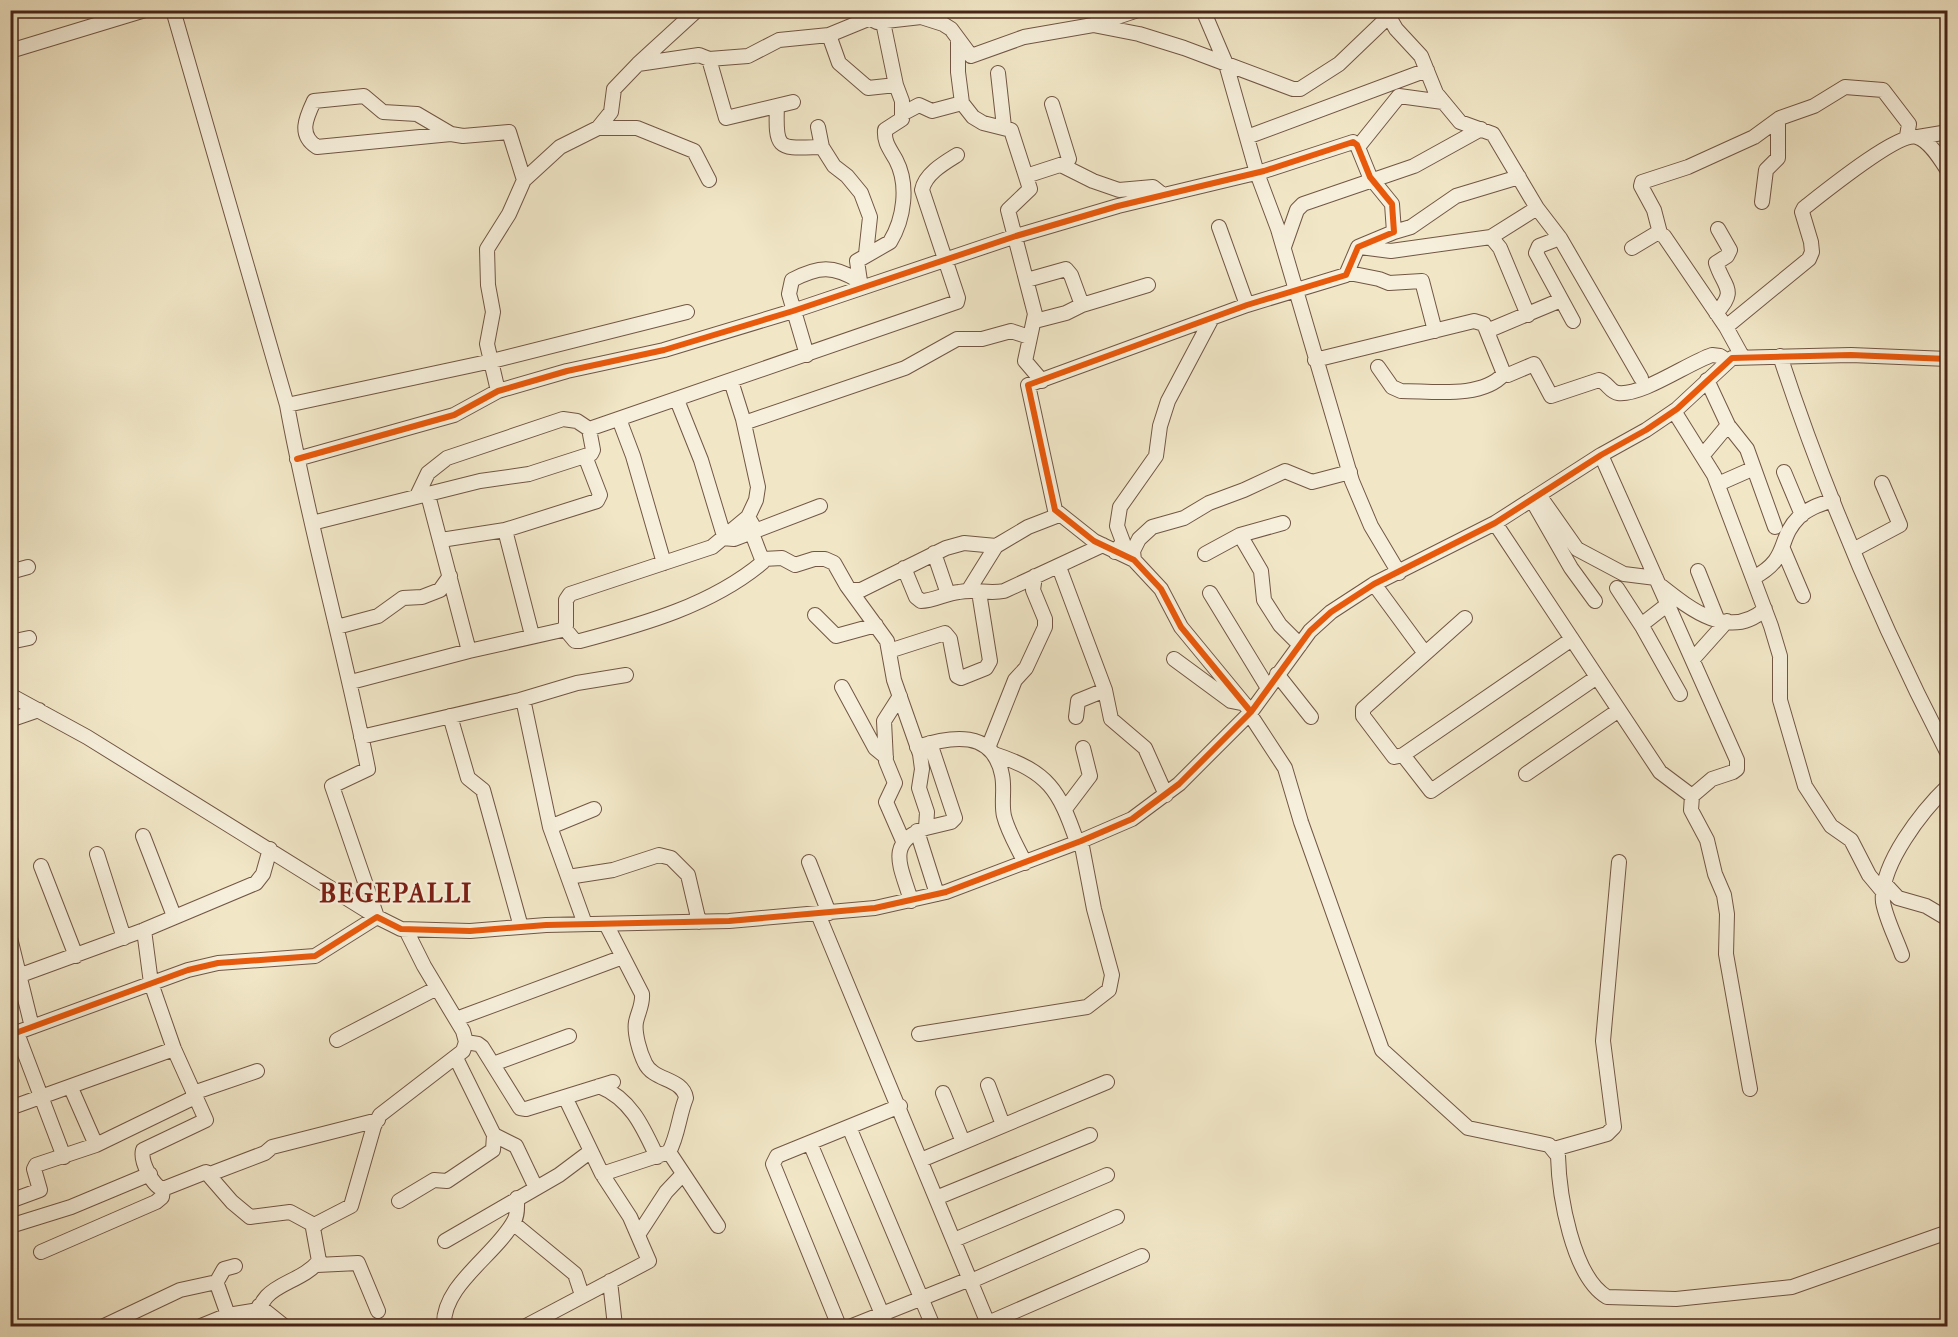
<svg xmlns="http://www.w3.org/2000/svg" width="1958" height="1337" font-family="'IM FELL French Canon',serif">
<style>
.lines{fill:none;stroke-linecap:round;stroke-linejoin:round}
.minor-casing{stroke:#725644;stroke-width:16}
.minor{stroke:#f6efdb;stroke-width:14}
.cycleway-casing{stroke:#f6efdb;stroke-width:10}
.cycleway{stroke:#e8590c;stroke-width:6}
.labels{text-anchor:middle;stroke-width:4.5;stroke-linejoin:round;paint-order:stroke}
.district-label{font-size:26px;font-weight:bold;letter-spacing:1.5px;fill:#7a1f14;stroke:#f6efdb}
</style>
<rect width="100%" height="100%" fill="#f1e7c7"/>
<filter id="stains"><feTurbulence type="fractalNoise" baseFrequency=".00333" numOctaves="4"/><feColorMatrix values="0 0 0 0 .2 0 0 0 0 .09 0 0 0 0 .02 0 0 0 .5 -.17"/></filter>
<radialGradient id="worn" r=".72"><stop offset=".6" stop-color="#630" stop-opacity="0"/><stop offset="1" stop-color="#630" stop-opacity=".3"/></radialGradient>
<g class="lines">
<defs>
<path id="minor" d="M173,10L287,405C309,527 344,647 368,769L332,786L377,917
M853,10L877,22L921,17L943,24L951,29L971,56L1024,37L1093,25L1138,10
M1203,10L1226,64L1257,173L1278,229L1352,481L1371,526L1399,573
M1388,15L1396,29L1421,56L1436,93L1460,122L1493,134L1537,208L1560,238L1641,378
M883,22L896,85
M1093,25L1139,34L1184,48L1293,89H1300L1339,64L1386,19L1389,10
M829,35L839,63L868,88L896,85L902,101V119L885,130C884,143 890,149 896,160C909,185 904,219 890,242L857,261L861,288
M958,40V72L962,103
M10,51L145,10
M709,59L726,118L793,102
M638,64L697,10
M998,73L1004,127
M777,106C775,152 779,148 822,147
M902,114L919,105L932,111L962,103L973,117L983,123L1011,130L1030,189L1008,210L1035,314L1025,361L1042,381
M818,127L822,147L834,166L847,176L861,193L870,217L866,254
M598,128L611,112L614,89L638,64L699,55L709,59L748,56L779,40L829,35L868,19
M451,134L317,147C298,135 306,118 314,101L364,96L383,112L417,114L451,134L463,136L509,132L524,180
M1247,137L1427,70
M1918,137L1948,132
M1358,147L1399,96L1443,102
M1061,165L1093,181L1119,190L1153,187L1163,195
M1026,176L1066,163L1069,159L1052,104
M1762,202L1766,170L1778,158V120
M1219,227L1247,305
M1394,232L1411,227L1456,196L1519,177
M1660,233L1654,210L1641,186L1642,182L1688,167L1754,137L1780,118L1814,106L1845,87L1883,90L1909,124L1907,136
M1491,237L1537,208
M1560,238L1539,246L1536,253L1573,321
M1284,247L1297,210L1303,204L1414,166L1481,129
M1360,247L1391,251L1491,237L1500,248L1528,315
M1632,248L1657,233L1664,236L1726,327L1742,356
M1349,273L1379,279L1389,283L1422,281L1435,331
M1027,280L1066,269L1071,275L1082,305
M1716,313C1738,290 1724,288 1716,263L1727,256L1730,250L1718,229
M1035,321L1066,313L1082,305L1148,285
M1726,327L1809,259L1812,252L1811,242L1802,212L1804,208C1822,194 1898,132 1917,137C1930,141 1941,160 1948,171
M1487,331L1561,300
M807,355L789,294L792,280C819,266 833,265 859,281
M1780,356C1825,493 1882,626 1948,754
M1315,360L1474,321L1484,324L1504,374L1508,375L1534,364L1551,396L1599,380C1607,382 1610,392 1618,393C1642,396 1688,363 1712,355L1720,356L1728,361
M1378,367L1392,387L1401,391C1433,391 1481,399 1504,374
M1707,380L1728,425L1747,449L1775,527
M498,391L487,344L493,312L488,285L487,249L509,214L524,180L560,147L598,128H637L694,151L709,180
M677,400L701,460L724,536
M287,405L492,361L687,312
M1674,411L1714,475L1771,626L1780,656V700L1805,786L1831,826L1851,840L1869,875L1884,893
M619,419L633,456L664,563
M744,423L905,368L957,339H982L1011,331L1029,337
M589,429L957,302L958,298L922,190C925,174 944,163 957,155
M1601,455L1737,760V769L1733,772L1712,779L1692,796L1691,810L1707,840L1715,874L1724,895L1727,914L1726,954L1750,1089
M1703,455L1728,425
M297,459L454,415L498,391L567,371L664,350L793,311L1016,236L1118,206L1264,171L1353,142L1357,145L1370,177L1392,204L1394,232L1358,247L1346,275L1247,305L1028,385L1055,510L1094,541L1134,560L1161,589L1181,627L1251,712
M1784,472L1802,515
M1718,484L1752,469
M428,495L469,651
M1539,495L1577,549L1624,574L1656,578
M1532,500L1571,568L1595,601
M312,523L480,481L529,474L591,454L593,450L589,429L577,421L563,419L447,458L428,473L417,496
M1495,523L1660,772L1692,796
M505,530L532,635
M1240,535L1261,571L1264,600L1280,625L1300,645
M722,538L734,539L820,506
M441,540L505,530L597,501L600,495L585,456
M1783,549L1803,596
M1853,550L1900,525L1882,483
M1115,552L1123,542L1117,526L1120,507L1156,456L1160,426L1168,401L1212,318
M934,553L948,594
M1205,554L1240,535L1283,523
M763,559L782,558L795,565L814,559H825L834,563L847,586L887,641L894,680L920,754L922,769L919,788L927,812L926,828C884,843 902,868 911,901
M1134,560L1133,551L1139,539L1152,527L1184,518L1209,503L1244,490L1285,471L1312,482L1350,472
M1059,567L1105,690L1111,719L1145,748L1166,795
M904,568L916,597L921,601C934,601 946,593 959,592C975,589 989,594 1004,591L1103,545
M1698,571L1718,621
M10,572L28,567
M1753,578C1791,558 1776,540 1799,517C1808,508 1821,504 1833,500
M1374,584L1424,652
M1661,586C1690,609 1730,641 1765,609
M1617,588L1643,628
M852,590H861L946,548L964,543L996,546
M968,591L996,546L1028,527L1059,515
M1210,593L1268,688
M1668,604L1645,622L1643,628L1680,694
M815,615L836,636L876,625
M1465,618L1363,709V716L1394,757L1403,755L1572,639
M337,627L378,616L403,598L422,597L440,590L450,576
M565,629L575,641H580C644,624 712,605 763,562L753,536L755,529L748,517
M10,642L29,638
M889,651L945,633L950,639L957,676L961,678L986,668L990,661L979,592
M1174,659L1231,701L1241,703
M1693,659L1727,621
M1277,674L1311,717
M351,682L469,651L562,630L566,626V600L570,594L712,547L748,517L756,500L758,487L743,419L731,381
M842,687L875,748L886,757
M10,695L87,737L377,917
M900,696L884,721L886,761L895,783L886,802L903,841
M523,699L550,827L585,924
M1249,713L1285,768L1301,822L1382,1050L1468,1128L1549,1145L1558,1156C1559,1194 1572,1276 1607,1297L1676,1299L1792,1287L1948,1232
M450,716L468,778L483,790L521,927
M1076,717L1078,701L1105,690
M10,720L39,710
M361,737L520,700L577,683L626,675
M917,747C951,736 993,729 1002,775C1005,789 1001,803 1004,816C1008,832 1018,848 1025,863
M988,748L1015,680L1026,668L1045,627V619L1033,590L1035,576
M994,754C1049,772 1059,790 1077,842
M1403,755L1431,791L1597,677
M1526,774L1619,710
M1065,809L1090,776L1083,748
M550,827L594,809
M926,828L951,822L955,818L930,743
M917,831L937,894
M143,836L174,916
M97,854L124,938
M809,862L829,913
M41,866L76,956
M568,877L613,870L659,855L671,858L688,875L699,922
M1885,884L1898,898L1926,906L1948,919
M818,914L989,1326
M144,930L151,983L174,1049L206,1120L143,1150C140,1161 153,1187 163,1189L206,1172L232,1202L250,1217L290,1212L314,1225
M10,938L32,1027
M1902,955C1896,938 1886,919 1883,902C1879,865 1923,810 1948,786
M10,979L144,930L256,883L263,874L270,849
M456,1019L623,957
M17,1033L64,1157
M919,1034L1087,1007L1109,990L1112,975L1094,909L1081,841
M10,1035L188,970L218,963L315,956L377,917L401,929L470,931L546,925L729,921L875,908L946,892L1081,841L1132,819L1179,784L1251,712L1310,631L1331,612L1374,584L1495,523L1601,455L1646,430L1677,409L1732,358L1851,355L1948,359
M337,1040L437,988
M466,1042L478,1044L482,1047L520,1108L526,1109L613,1082
M493,1064L569,1036
M988,1085L1003,1125
M599,1086C631,1099 643,1127 657,1157
M193,1093L257,1071
M943,1093L963,1142
M10,1108L174,1049
M849,1127L933,1326
M494,1135L516,1146L536,1188
M810,1143L887,1326
M96,1145L195,1097
M1554,1149L1607,1134L1614,1127L1603,1041L1619,862
M669,1152L718,1226
M921,1160L1107,1082
M210,1174L265,1153L272,1147L378,1120
M602,1174L669,1152C678,1136 679,1115 686,1098C683,1078 653,1081 645,1063C640,1053 634,1033 636,1022C638,1012 643,1005 642,994L606,924
M936,1198L1090,1135
M10,1201L40,1190L34,1169L36,1165L96,1145L71,1088
M399,1201L434,1180L447,1181L493,1150L494,1135L456,1058
M513,1223L575,1274L582,1295
M10,1226L71,1207L150,1174
M638,1235L666,1192L683,1174
M954,1240L1107,1175
M445,1241L559,1175L591,1151
M41,1252L156,1202L162,1197L163,1189
M317,1265L358,1263L378,1311
M610,1281L615,1326
M971,1281L1117,1217
M216,1283L224,1269L235,1266
M259,1306L284,1326
M988,1323L1142,1256
M104,1326L180,1290L212,1283L217,1284L228,1315
M201,1326L228,1315L258,1310
M258,1326C255,1282 298,1287 319,1261L313,1228L318,1223L351,1206L374,1126L380,1115L463,1051L466,1042L463,1031L424,966L406,930
M444,1326C442,1285 496,1255 514,1221C518,1215 517,1205 517,1198
M526,1326L649,1261L630,1217L602,1174L565,1097
M839,1326L773,1164L777,1156L900,1106
M852,1326L970,1279"/>
</defs>
<!-- minor casing -->
<use href="#minor" class="minor-casing"/>
<!-- minor -->
<use href="#minor" class="minor"/>
<defs>
<path id="cycleway" d="M297,459L454,415L498,391L567,371L664,350L793,311L1016,236L1118,206L1264,171L1353,142L1357,145L1370,177L1392,204L1394,232L1358,247L1346,275L1247,305L1028,385L1055,510L1094,541L1134,560L1161,589L1181,627L1251,712
M10,1035L188,970L218,963L315,956L377,917L401,929L470,931L546,925L729,921L875,908L946,892L1081,841L1132,819L1179,784L1251,712L1310,631L1331,612L1374,584L1495,523L1601,455L1646,430L1677,409L1732,358L1851,355L1948,359"/>
</defs>
<!-- cycleway casing -->
<use href="#cycleway" class="cycleway-casing"/>
<!-- cycleway -->
<use href="#cycleway" class="cycleway"/>
</g>
<g class="labels">
<!-- district labels -->
<g class="district-label">
<text x="396" y="902">BEGEPALLI</text>
</g>
</g>
<!-- margin -->
<rect width="1958" height="1337" fill="none" stroke="#f1e7c7" stroke-width="36"/>
<rect x="12" y="12" width="1934" height="1313" fill="none" stroke="#482518" stroke-width="3"/>
<rect x="18" y="18" width="1922" height="1301" fill="none" stroke="#482518" stroke-width="1.5"/>
<rect width="100%" height="100%" filter="url(#stains)"/>
<rect width="100%" height="100%" fill="url(#worn)"/>
</svg>
